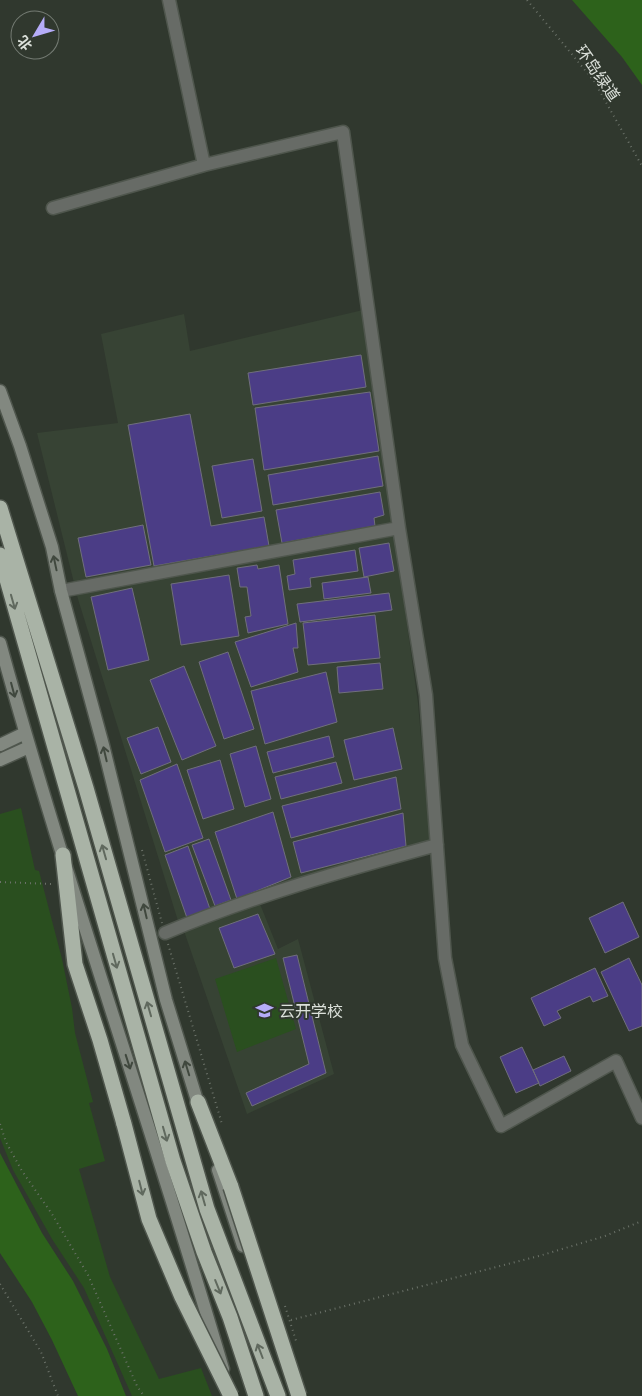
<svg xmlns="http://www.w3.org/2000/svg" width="642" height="1396" font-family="'Roboto Serif','Noto Sans SC',serif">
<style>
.built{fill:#374334}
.green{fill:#2a4f1f}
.water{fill:#2d621b}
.building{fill:#4b3d86;stroke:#706f7c}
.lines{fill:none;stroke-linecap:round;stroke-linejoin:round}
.street-casing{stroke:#4f564d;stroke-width:15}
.secondary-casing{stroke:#4f564d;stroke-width:15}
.highway-casing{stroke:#4f564d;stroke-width:18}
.path{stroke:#6b7269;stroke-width:2;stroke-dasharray:1 4;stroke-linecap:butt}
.street{stroke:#676b66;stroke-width:12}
.secondary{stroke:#828880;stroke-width:12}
.highway{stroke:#a9b3a6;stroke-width:15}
.highway-bridge-casing{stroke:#4f564d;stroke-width:18;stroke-linecap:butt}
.highway-bridge{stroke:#a9b3a6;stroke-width:15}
.oneway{stroke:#40483e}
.oneway2{stroke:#60695e}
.labels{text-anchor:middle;stroke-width:4;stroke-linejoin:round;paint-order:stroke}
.street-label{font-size:16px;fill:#dbe0da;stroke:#30382e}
.poi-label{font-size:16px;fill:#dbe0da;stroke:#30382e;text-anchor:start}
</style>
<rect width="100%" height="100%" fill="#30382e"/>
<!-- built -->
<path class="built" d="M363,310L418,703L430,842L179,924L78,599L37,433L118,423L101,334L184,314L190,351Z
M260,904L278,949L298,939L334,1074L247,1114L183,928Z"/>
<!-- green -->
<path class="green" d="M21,808L35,870L39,871L62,959L72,1008L75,1033L93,1102L89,1103L105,1161L79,1169L110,1277L159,1379L201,1368L212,1396H132L84,1288L52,1239L13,1170L0,1138V814Z
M276,958L296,1029L237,1052L215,979Z"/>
<!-- water -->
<path class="water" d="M572,0H642V85L622,57Z
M0,1153L42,1233L73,1281L107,1349L126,1396H78L52,1340L32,1302L0,1253Z"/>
<!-- building -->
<path class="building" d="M361,355L366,387L253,405L248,373Z
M370,392L379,451L264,470L255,408Z
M190,414L211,526L264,517L269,546L154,566L128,425Z
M378,456L383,486L273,505L268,475Z
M253,459L262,511L222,518L212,466Z
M380,492L384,515L374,518L375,526L282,543L276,510Z
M143,525L151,565L86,577L78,538Z
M389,543L394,571L364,577L359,548Z
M355,550L358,571L310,578L311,587L289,590L287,576L295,574L293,560Z
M257,565L258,569L279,565L288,624L248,633L245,617L251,616L247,587H240L237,568Z
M229,575L239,636L181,645L171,584Z
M368,577L371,593L324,599L322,583Z
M132,588L149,660L108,670L91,597Z
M389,593L392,610L300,622L297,604Z
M375,615L380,658L308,665L303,623Z
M296,623L298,648H293L298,672L251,687L235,642Z
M228,652L254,729L224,739L199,662Z
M380,663L383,689L339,693L337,667Z
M184,666L216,746L182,760L150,680Z
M326,672L337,722L265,744L251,691Z
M158,727L171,762L141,774L127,738Z
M393,728L402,769L354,780L344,740Z
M329,736L334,757L273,773L267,752Z
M256,746L271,799L245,807L230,754Z
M220,760L234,809L203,819L187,770Z
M336,762L342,783L281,799L275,777Z
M177,764L203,838L165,852L140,780Z
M396,777L401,809L291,838L282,806Z
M273,812L291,877L237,899L215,832Z
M403,813L406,846L301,873L293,842Z
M209,839L231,900L215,906L192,845Z
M188,846L210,909L187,918L165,855Z
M623,902L639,937L605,953L589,918Z
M258,914L275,954L234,968L219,928Z
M297,955L326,1073L252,1106L246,1093L309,1064L283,958Z
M629,958L642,985V1026L629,1031L601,972Z
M595,968L608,996L593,1002L590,996L557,1011L561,1018L544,1026L531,998Z
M522,1047L539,1083L516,1093L500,1057Z
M564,1056L571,1071L540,1086L533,1070Z"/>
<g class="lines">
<defs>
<path id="street" d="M169,0L204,165
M53,208L204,165L343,132L399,528L426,695L445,958L462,1045L501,1126L616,1061L642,1118
M61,591L399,528
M165,933C253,896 345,870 437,845"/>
<path id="secondary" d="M0,391L20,446L52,547L61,591L103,745L166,1000L200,1110
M0,643C67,887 152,1126 223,1369
M0,745L25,733
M0,760L29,747
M218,1170L243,1246"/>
<path id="highway" d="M0,508L86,788L207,1209L278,1396
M0,555L173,1161L204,1252L230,1317L256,1396
M63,855L75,964L100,1040L124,1124
M198,1102L231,1187"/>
</defs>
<!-- street casing -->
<use href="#street" class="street-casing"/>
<!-- secondary casing -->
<use href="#secondary" class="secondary-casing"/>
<!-- highway casing -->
<use href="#highway" class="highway-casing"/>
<!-- path -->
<path class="path" d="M527,0L594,81L642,166
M142,850L162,923
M0,882L52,884
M168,944L222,1124
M0,1124L6,1142L22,1171L52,1214L88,1275L137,1386L144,1396
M0,1284L41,1352L58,1396
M285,1306L297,1344
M291,1320L539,1256L605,1236L642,1221"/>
<!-- street -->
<use href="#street" class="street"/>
<!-- secondary -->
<use href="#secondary" class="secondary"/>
<!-- highway -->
<use href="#highway" class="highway"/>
<defs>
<path id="highway-bridge" d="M124,1124L149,1219L182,1297L231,1396
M231,1187L299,1396"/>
</defs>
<!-- highway-bridge casing -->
<use href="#highway-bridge" class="highway-bridge-casing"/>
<!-- highway-bridge -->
<use href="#highway-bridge" class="highway-bridge"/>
</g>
<!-- one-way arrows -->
<defs><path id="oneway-shaft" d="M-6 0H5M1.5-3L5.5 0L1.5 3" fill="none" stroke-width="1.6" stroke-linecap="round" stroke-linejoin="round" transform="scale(1.25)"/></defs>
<g class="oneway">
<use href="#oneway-shaft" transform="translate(55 563) rotate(-102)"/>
<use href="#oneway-shaft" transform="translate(13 690) rotate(75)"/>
<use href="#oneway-shaft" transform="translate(105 754) rotate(-103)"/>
<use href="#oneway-shaft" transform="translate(145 911) rotate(-103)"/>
<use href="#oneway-shaft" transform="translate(128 1062) rotate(72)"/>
<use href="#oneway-shaft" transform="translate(187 1068) rotate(-107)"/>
</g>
<g class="oneway2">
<use href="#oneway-shaft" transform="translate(13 602) rotate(74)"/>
<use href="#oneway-shaft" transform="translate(104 852) rotate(-106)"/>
<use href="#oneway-shaft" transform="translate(115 961) rotate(74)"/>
<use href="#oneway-shaft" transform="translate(149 1009) rotate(-106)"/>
<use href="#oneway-shaft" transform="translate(165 1134) rotate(74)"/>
<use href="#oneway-shaft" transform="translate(141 1188) rotate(76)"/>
<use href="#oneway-shaft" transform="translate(203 1198) rotate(-106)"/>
<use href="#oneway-shaft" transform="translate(218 1287) rotate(68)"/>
<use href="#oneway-shaft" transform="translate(260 1351) rotate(-111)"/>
</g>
<!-- icons -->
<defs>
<symbol id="school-bare" viewBox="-9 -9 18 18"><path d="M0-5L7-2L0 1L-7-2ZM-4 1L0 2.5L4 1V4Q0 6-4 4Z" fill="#b5acf8" stroke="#30382e" stroke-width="2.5" paint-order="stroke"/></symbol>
</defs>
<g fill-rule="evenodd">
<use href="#school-bare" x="252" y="998" width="25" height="25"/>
</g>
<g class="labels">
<!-- street labels -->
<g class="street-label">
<text transform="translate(598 73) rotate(55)" y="6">环岛绿道</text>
</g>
<!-- poi labels -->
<g class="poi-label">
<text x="279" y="1017">云开学校</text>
</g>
</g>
<!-- north arrow -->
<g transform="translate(35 35) rotate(232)"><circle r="24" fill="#30382e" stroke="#747b73"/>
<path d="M0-4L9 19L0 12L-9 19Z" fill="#b5acf8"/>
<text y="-8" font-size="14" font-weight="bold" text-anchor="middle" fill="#dbe0da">北</text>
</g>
</svg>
